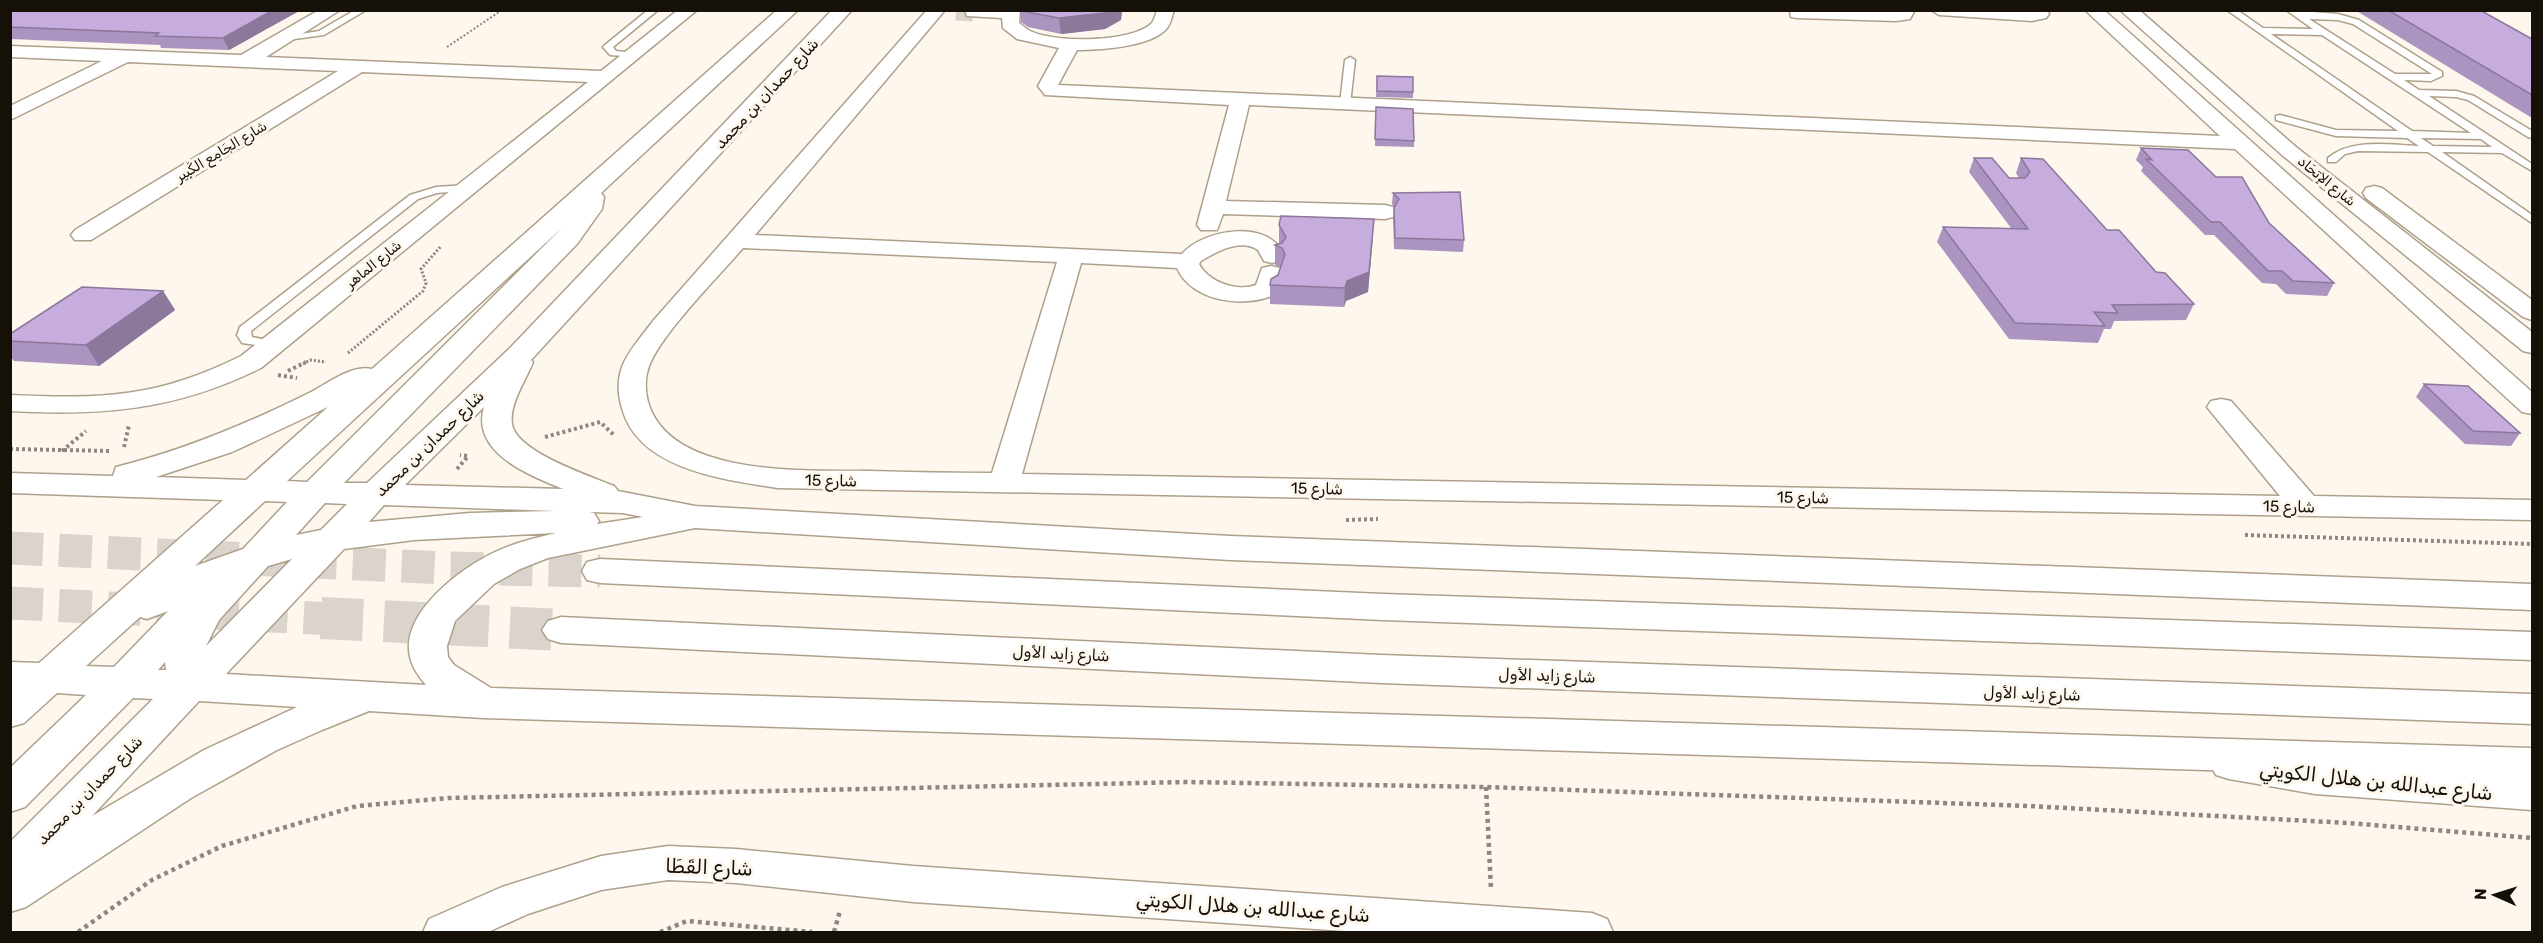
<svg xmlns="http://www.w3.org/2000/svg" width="2543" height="943" font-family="Rubik,Cairo,sans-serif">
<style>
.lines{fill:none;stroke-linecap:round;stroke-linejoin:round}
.street-tunnel{stroke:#dad4cc;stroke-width:19;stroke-dasharray:19 10;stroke-linecap:butt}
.primary-tunnel-far1{stroke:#dad4cc;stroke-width:33;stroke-dasharray:33 16;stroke-linecap:butt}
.primary-tunnel{stroke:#dad4cc;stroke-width:42;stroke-dasharray:42 21;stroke-linecap:butt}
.lane-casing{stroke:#aea08b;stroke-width:3}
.street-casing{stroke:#aea08b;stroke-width:3}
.primary-casing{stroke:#aea08b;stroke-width:3}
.path-far3{stroke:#8d887f;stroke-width:2;stroke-dasharray:2 2;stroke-linecap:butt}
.path-far2{stroke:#8d887f;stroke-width:3;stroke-dasharray:2 2;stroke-linecap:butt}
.path-far1{stroke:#8d887f;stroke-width:4;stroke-dasharray:3 3;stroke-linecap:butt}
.path{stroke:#8d887f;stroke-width:4.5;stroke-dasharray:4 4;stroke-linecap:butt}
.lane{fill:#fff;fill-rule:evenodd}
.street{fill:#fff;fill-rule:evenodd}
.primary{fill:#fff;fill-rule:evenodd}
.wall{fill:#ab94bf}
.shaded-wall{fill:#8b789b}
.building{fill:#c7acde;stroke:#8b789b;stroke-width:1.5}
.labels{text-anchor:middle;stroke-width:6;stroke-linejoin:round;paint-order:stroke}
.far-street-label{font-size:14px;fill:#151008;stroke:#fdf7ee}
.street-label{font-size:16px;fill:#151008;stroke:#fdf7ee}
.near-street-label{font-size:20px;fill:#151008;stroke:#fdf7ee}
</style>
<rect width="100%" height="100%" fill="#fdf7ee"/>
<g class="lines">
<!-- street-tunnel -->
<path class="street-tunnel" d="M956,11L973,12"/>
<!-- primary-tunnel-far1 -->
<path class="primary-tunnel-far1" d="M10,548L447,568L600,571
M10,603L352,620"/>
<!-- primary-tunnel -->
<path class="primary-tunnel" d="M321,618L561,630"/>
<defs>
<path id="lane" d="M355,10H366L324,35L287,40L283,37L319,31Z
M648,10H658L613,47L616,51L637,53V57L610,55L603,47L605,45Z
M2227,10H2237L2263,28L2313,29L2286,10L2338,14L2359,20L2442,72V76L2431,81L2404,80L2419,90L2456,91L2474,96L2532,131V138L2528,137L2468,100L2456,97L2429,96L2532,164V171L2502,153L2442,152L2532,215V223L2428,152L2358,151L2345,154L2336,162H2328V158C2351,138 2390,145 2419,146L2407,138L2336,136L2276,120V116L2280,115L2336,130L2398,131ZM2309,19L2338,20L2353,24L2432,74H2395ZM2271,34L2322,35L2471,133L2412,131ZM2421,138L2481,139L2492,147L2433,146Z
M1350,57L1355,60L1350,104L1345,107L1340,104L1345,60Z
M467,185L471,186V190L437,193L418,199L251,331L252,337L278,342L280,345L278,348L242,343L237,335L240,327L410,195L436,187Z"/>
<path id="street" d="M319,10H340L266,57L601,71L678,10H697L261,368C176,410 104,416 10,411V395C102,399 157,398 241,356L588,82L362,72L91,240H75L71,235L75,230L338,71L128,62L10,120V106L102,61L10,57V46L241,55Z
M927,10H945L755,235L1182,254C1205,228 1271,219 1284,256L1280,261L1272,263L1264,261L1258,250C1241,238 1217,251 1201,261L1199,264C1208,282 1237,292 1256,285L1262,268L1271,266L1280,268L1283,273L1276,294C1245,309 1192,302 1177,268L1081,263L1022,474L2280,496L2207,407L2211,401L2221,399L2231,401L2314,496L2532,500V520L778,488C726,480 638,470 622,408C618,395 617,381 622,367C628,351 642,336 653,321ZM743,248L1057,262L992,473C951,473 910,472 869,471C806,470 670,478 648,402C645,391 645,377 649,366C662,333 718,277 743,248Z
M965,10H1020L1019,23C1022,25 1026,29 1030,31C1054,43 1132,43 1152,23C1154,20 1156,14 1157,10H1174C1172,16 1171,23 1167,28C1152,47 1100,50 1077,50L1058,85L2220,136L2085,10H2104L2532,392V414L2522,412L2235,149L1249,105L1226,201L1385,205L1393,207L1396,212L1393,217L1385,219L1223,214L1217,230H1201L1197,225L1229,105L1045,95L1038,86L1059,48L1017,39L1003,28L1002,18L967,16Z
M1790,10H1915L1910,19L1896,21L1797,18L1791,17Z
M1931,10H2047L2049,14L2046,18L2032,21L1939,15Z
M2120,10H2139L2296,147L2532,332V353L2523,351L2282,155Z
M2374,186L2382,188L2532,300V320L2523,317L2366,198L2363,193L2366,188Z
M2229,749L2315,764L2532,779V810L2315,794L2229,779L2216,775L2210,764L2216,753Z
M668,846L736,849L913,866L1592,913L1607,919L1613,932H1361L913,902L736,883L668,880L601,890L528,914L488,932H423L429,919L502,887L601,856Z"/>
<path id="primary" d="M777,10H798L601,193L604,197L602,209L577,244L344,483H367L511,347L832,10H852L531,360L533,362C526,380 509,404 512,424C516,452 590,476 614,486L618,491L695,506L1230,536L2532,584V610L1230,560L695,528L548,558L520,569L494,584L455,621L447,646L448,657L454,665L491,688L2532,748V780L483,718L369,711L322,730L277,750L191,798L26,907L10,912V842L153,699L133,698L25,807L10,812V768L86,695L57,693L24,723L10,727V662L39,663L223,500L10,493V473L113,476L116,467C184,450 247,424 309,393C327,384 352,364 372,369ZM563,227L307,482L287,481ZM328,407L246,480L156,477L232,452ZM484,407C471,453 529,475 563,489L405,485ZM265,501L287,502L243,549L195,566ZM325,503L347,504L321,530L296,535ZM384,505L555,511L470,513L369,522ZM589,512L623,513L643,517L597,524L599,521L594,513ZM556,533C535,538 514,543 495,552C461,568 400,613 410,657C412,667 419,677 426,685L226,674L344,549L414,540ZM292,559L206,646L219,620L268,566ZM168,611L114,667L86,666L140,617L147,619ZM165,662L166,670H158ZM199,701L297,707L204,750L92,816Z
M600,559L1383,594L2532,632V660L1383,620L600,583L587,580L582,571L587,562Z
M561,617L1381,655L2532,694V724L1381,683L561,643L548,639L542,630L548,621Z"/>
</defs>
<!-- lane casing -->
<use href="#lane" class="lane-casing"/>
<!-- street casing -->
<use href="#street" class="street-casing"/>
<!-- primary casing -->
<use href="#primary" class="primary-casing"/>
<!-- path-far3 -->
<path class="path-far3" d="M447,47L502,10"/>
<!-- path-far2 -->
<path class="path-far2" d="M348,353L423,291L426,283L421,269L441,246
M303,364L310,360L326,362"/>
<!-- path-far1 -->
<path class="path-far1" d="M288,371L306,362
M278,375L297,378
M545,437L600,422L614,435
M124,447L129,425
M10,449L111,451
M62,451L86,431
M457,469L468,456L460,455
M1346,520L1378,519
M2245,535L2532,544"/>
<!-- path -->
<path class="path" d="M1486,787L1491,889
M78,932L152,880L222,846L357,806L448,798L1187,782L1486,787L2029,806L2348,823L2532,838
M660,932L687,921L812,932
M834,932L840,911"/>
<!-- lane -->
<use href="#lane" class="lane"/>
<!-- street -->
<use href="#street" class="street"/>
<!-- primary -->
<use href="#primary" class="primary"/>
</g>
<!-- wall -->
<path class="wall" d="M10,10H301L229,50L161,48L160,45L10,39Z
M1020,10H1122L1121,20L1105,29L1061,34L1028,27L1021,22Z
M2355,10H2480L2532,39V118Z
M1377,76L1413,92V98L1376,97Z
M1376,107L1414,141V147L1375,146Z
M2141,148L2216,177L2269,223L2334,283L2327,296L2286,294L2276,284L2262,283L2214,235H2205L2141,171L2143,167L2136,160Z
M1974,158L2009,178H2019L2016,173L2021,158L2194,304L2186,320L2114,321L2111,329H2104L2098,343L2009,339L1937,242L1943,227L2011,228L1969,172Z
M1393,193L1464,240L1463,252L1394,249L1393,219L1394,207L1392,204Z
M1279,225L1373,238L1368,292L1346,301L1344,307L1270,304V285L1278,275L1281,267L1275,265V245L1279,244Z
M163,291L175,310L99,366L14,361L10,356V334Z
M2424,384L2520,433L2511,446L2465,444L2416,397Z"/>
<!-- shaded-wall -->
<path class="shaded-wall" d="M273,10H301L229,50L223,38Z
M1109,10H1122L1121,20L1105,29L1061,34L1059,18Z
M1374,219L1368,292L1346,301L1344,307L1345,288L1347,281Z
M163,291L175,310L99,366L86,345Z"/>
<!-- building -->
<path class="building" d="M10,10H273L223,38L155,36L159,33L10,27Z
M1025,10H1109L1104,13L1059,18L1027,12Z
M2388,10H2480L2532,39V95Z
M1377,76L1413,77V92L1377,91Z
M1376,107L1413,109L1414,141L1375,139Z
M2141,148L2188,150L2216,177H2242L2269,223L2334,283L2293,281L2282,271H2268L2220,222H2211L2146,159L2152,160Z
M1974,158H1992L2009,178H2025L2030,172L2021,158L2043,159L2107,230H2119L2156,272L2165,273L2194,304L2112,305L2118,313L2094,312L2105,326L2015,323L1943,227L2028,229Z
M1460,192L1464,240L1395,238L1394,208L1399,199L1393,193Z
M1281,216L1374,219L1369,272L1347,281L1345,288L1270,285L1271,279L1278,275L1285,254L1282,248L1275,245L1282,243L1286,237L1279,225Z
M82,287L163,291L86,345L10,341V334Z
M2424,384L2468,386L2520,433L2473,431Z"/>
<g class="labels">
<!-- far-street labels -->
<g class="far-street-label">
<text transform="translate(221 151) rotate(-31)" y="5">شارع الجَامِع الكَبِير</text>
<text transform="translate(2327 181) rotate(39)" y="5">شارع الإتحَاد</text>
<text transform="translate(373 264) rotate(-39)" y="5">شارع الماهر</text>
</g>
<!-- street labels -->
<g class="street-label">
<text transform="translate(766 93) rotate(-47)" y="6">شارع حمدان بن محمد</text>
<text transform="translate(429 443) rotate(-44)" y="6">شارع حمدان بن محمد</text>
<text transform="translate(831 480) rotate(1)" y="6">شارع 15</text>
<text transform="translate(1317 488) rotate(1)" y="6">شارع 15</text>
<text transform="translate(1803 497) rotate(1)" y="6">شارع 15</text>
<text transform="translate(2289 506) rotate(1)" y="6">شارع 15</text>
<text transform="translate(1061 653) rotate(3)" y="6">شارع زايد الأول</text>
<text transform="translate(1547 675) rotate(2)" y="6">شارع زايد الأول</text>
<text transform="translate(2032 693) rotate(2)" y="6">شارع زايد الأول</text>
<text transform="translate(89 790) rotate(-46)" y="6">شارع حمدان بن محمد</text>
</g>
<!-- near-street labels -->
<g class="near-street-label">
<text transform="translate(2376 781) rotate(6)" y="7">شارع عبدالله بن هلال الكويتي</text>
<text transform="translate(709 867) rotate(2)" y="7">شارع القَطَا</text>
<text transform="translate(1253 907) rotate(4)" y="7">شارع عبدالله بن هلال الكويتي</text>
</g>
</g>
<!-- border -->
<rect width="2543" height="943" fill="none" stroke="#151008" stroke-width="24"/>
<!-- north arrow -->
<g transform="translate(2495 895) rotate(273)" stroke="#fdf7ee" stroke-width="4.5" paint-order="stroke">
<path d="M0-4.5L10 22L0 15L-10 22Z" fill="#151008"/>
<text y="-9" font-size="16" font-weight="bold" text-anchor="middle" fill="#151008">N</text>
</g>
</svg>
